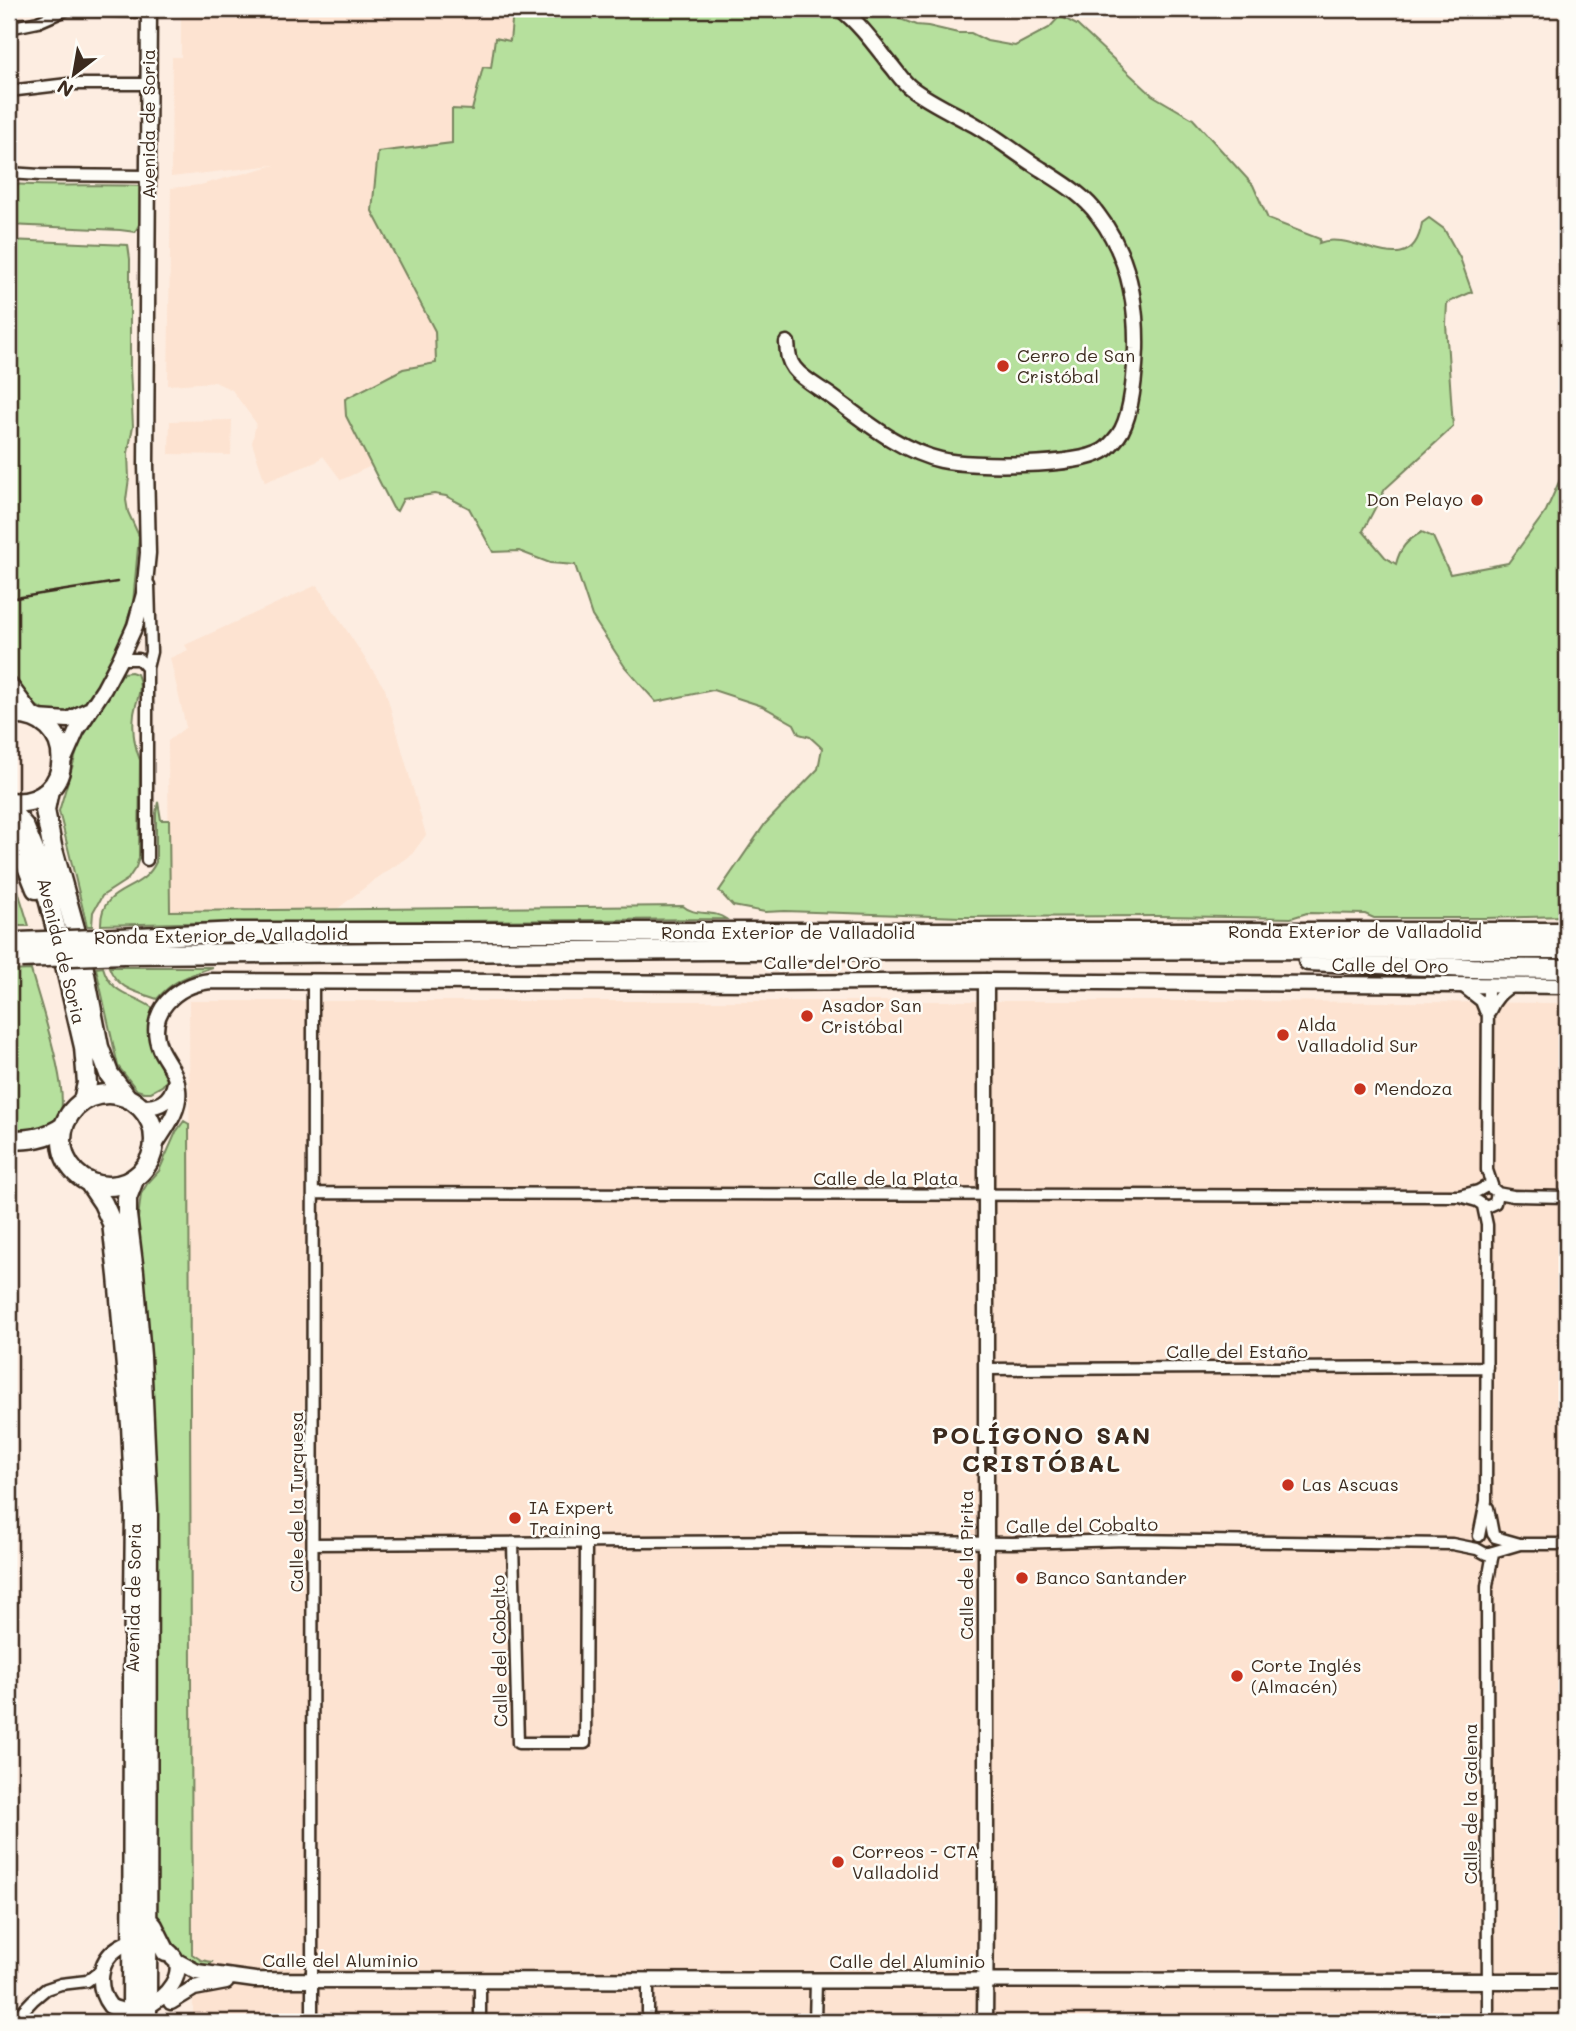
<svg xmlns="http://www.w3.org/2000/svg" width="1576" height="2031" font-family="Mali,sans-serif">
<style>
.built{fill:#fde3d1}
.green{fill:#b6e09d;stroke:#78855e;stroke-width:2}
.lines{fill:none;stroke-linecap:round;stroke-linejoin:round}
.street-casing{stroke:#3b2a1e;stroke-width:15}
.secondary-casing{stroke:#3b2a1e;stroke-width:19}
.highway-casing{stroke:#3b2a1e;stroke-width:23}
.street{stroke:#fdfcf7;stroke-width:10}
.secondary{stroke:#fdfcf7;stroke-width:14}
.highway{stroke:#fdfcf7;stroke-width:18}
.rail{stroke:#3b2a1e;stroke-width:2.5}
.highway-bridge-casing{stroke:#3b2a1e;stroke-width:23;stroke-linecap:butt}
.highway-bridge{stroke:#fdfcf7;stroke-width:18}
.poi-dot{fill:#c8321e;stroke:#fdfcf7;stroke-width:2.5}
.labels{text-anchor:middle;stroke-width:5;stroke-linejoin:round;paint-order:stroke}
.street-label{font-size:18px;fill:#3b2a1e;stroke:#fdfcf7}
.poi-label{font-size:18px;fill:#3b2a1e;stroke:#fdfcf7;text-anchor:start}
.district-label{font-size:24px;font-weight:bold;letter-spacing:2px;fill:#3b2a1e;stroke:#fdfcf7}
</style>
<rect width="100%" height="100%" fill="#fdede1"/>
<filter id="ink" filterUnits="userSpaceOnUse"><feTurbulence type="fractalNoise" baseFrequency=".0143" numOctaves="2"/><feDisplacementMap in="SourceGraphic" scale="14" xChannelSelector="R" yChannelSelector="G"/><feConvolveMatrix kernelMatrix="1 2 1 2 8 2 1 2 1" color-interpolation-filters="sRGB"/></filter>
<g filter="url(#ink)">
<!-- built -->
<path class="built" d="M181,9H492L514,11L510,41L495,39L491,68H483L472,110L453,143L378,152L372,211L435,331L436,363L403,369L346,416L371,466L341,480L323,456L316,462L265,482L252,443L256,423L232,390L215,382L168,385L171,188L200,185L275,165L171,177L172,57H181Z
M232,420L231,455L169,454L170,421Z
M317,585L385,689L426,835L412,854L373,881L336,910L169,911L168,741L186,727L170,658L188,650L185,645Z
M189,1001H1226L1567,1003V2022H193Z"/>
<!-- green -->
<path class="green" d="M492,9H832C847,19 859,22 875,13L903,20L916,25L928,26L958,33H971L987,41L1015,46L1049,28L1060,16L1077,25L1152,95L1193,119L1253,185L1268,219L1320,239L1319,243C1354,228 1412,286 1422,223L1429,218L1444,229L1460,258L1472,292L1447,303L1446,324L1453,427L1385,489L1363,531L1385,557L1396,564C1400,548 1407,540 1422,532L1433,537L1450,574L1508,563L1546,511L1567,464V916L1485,918H1374L1365,914L1307,913L1291,918L1158,916L961,917L785,911L765,912L733,906L719,891L765,824L818,769L822,748L810,737L799,734L794,724L762,706L713,690L656,702L625,667L592,616L575,565L550,563L519,551L493,552L469,508L446,496L434,494L403,499L397,511L393,508L346,416L345,399L403,369L436,363L435,331L372,211L378,152L452,143V109L472,110L483,67L491,68L495,38L510,41L513,11Z
M9,184C53,187 97,184 142,186L141,221L135,232L120,230L9,225Z
M9,240L128,245L130,259V369L133,426L128,453L129,478L126,500L128,512L139,536L133,603L123,634L108,668L89,699L82,706L64,715L50,713L42,709L32,703L16,684L9,669Z
M131,672L137,674C144,688 136,700 134,714C132,730 134,745 140,760L139,858L136,867L128,879L102,896L93,912L92,926H87L59,811L80,741L123,673Z
M158,802L161,820H169L170,911L683,906C695,917 713,909 726,919L180,923L101,925C100,885 142,894 156,862V813Z
M9,861V862L29,926H9Z
M103,967C111,996 135,994 154,1009L149,1032L151,1044L167,1080L162,1086L151,1092H144L137,1090L118,1066L96,968Z
M109,967H213C190,975 173,980 157,999C137,992 117,989 109,967Z
M31,970C38,998 72,1095 59,1117C51,1133 23,1131 9,1131V971Z
M184,1121L189,1124L192,1954L201,1960L212,1962L210,1965C178,1963 161,1936 155,1908L136,1235L141,1194L147,1184L159,1171L176,1132Z"/>
<g class="lines">
<defs>
<path id="street" d="M9,28L38,22L68,9L149,12
M9,91L68,84H149
M9,173L40,175L149,176
M120,659H139L147,668
M147,860V668L151,652L149,585
M1488,986L1487,1170L1493,1188
M1463,987L1481,1001L1485,1011
M1490,1011C1495,999 1501,993 1512,986
M314,1193L1459,1196L1477,1201L1486,1207L1495,1203L1497,1193
M1497,1193L1513,1196L1567,1197
M1459,1196L1478,1191L1487,1186L1496,1191
M987,1369L1487,1367
M1488,1508L1493,1534
M1479,1536L1486,1501L1487,1225L1483,1206
M1495,1537L1520,1544H1567
M513,1543L518,1743H585L586,1542
M313,1544L801,1541L1013,1543L1127,1540L1452,1544L1477,1549L1486,1554L1520,1544
M12,2022L33,2000L46,1989L61,1984L87,1981L103,1969
M312,2022L313,982
M480,2022V1980
M648,2022V1981
M815,2022L816,1981
M1488,2022L1487,1586L1493,1553"/>
<path id="secondary" d="M787,343C788,353 788,360 794,368C803,380 820,388 832,397C865,421 900,451 941,460C972,467 1076,467 1103,451C1108,448 1114,441 1118,436C1132,418 1135,372 1136,349C1137,301 1128,254 1098,215C1084,195 1061,182 1041,169C1018,155 998,138 975,125C954,113 931,103 911,88C903,82 897,72 890,64C875,45 860,24 841,9
M37,718L68,720L88,710
M62,764L77,730L104,689L120,659L135,626L144,594L148,553L146,465L149,9
M139,1107C158,1108 171,1102 175,1083
M153,1148C164,1130 181,1111 178,1089C177,1073 166,1062 160,1049C145,1012 176,985 210,981L770,983L986,981L1567,986
M132,1941C225,1945 154,2031 110,2006C96,1988 98,1961 118,1948C122,1945 128,1943 132,1941Z
M173,1959L197,1972L255,1980L1567,1981
M171,2002L194,1988L226,1982
M985,2022L986,1901V981"/>
<path id="highway" d="M9,687L30,715
M9,715C80,709 78,810 9,802
M49,790L45,810L52,846L79,943L99,1047L109,1074L128,1099
M9,809L24,826L38,860L61,948L84,1047L87,1083L83,1101
M9,833L18,844L36,889
M119,938L237,932H1567
M123,954L710,950L1567,949
M1308,961L1472,968L1567,969
M62 1140a46 46 0 1 1 92 0a46 46 0 1 1-92 0Z
M9,1140C29,1140 48,1138 64,1126
M135,1177L127,1198V1215L134,1272L141,1356L148,1510L147,2022
M88,1181L103,1203L112,1223L118,1276L131,1425L135,1511L133,1684L132,2022
M147,1919L153,1926L166,1952"/>
</defs>
<!-- street casing -->
<use href="#street" class="street-casing"/>
<!-- secondary casing -->
<use href="#secondary" class="secondary-casing"/>
<!-- highway casing -->
<use href="#highway" class="highway-casing"/>
<!-- street -->
<use href="#street" class="street"/>
<!-- secondary -->
<use href="#secondary" class="secondary"/>
<!-- highway -->
<use href="#highway" class="highway"/>
<!-- rail -->
<path class="rail" d="M9,599L117,582"/>
<defs>
<path id="highway-bridge" d="M19,942L119,938
M21,958L123,954"/>
</defs>
<!-- highway-bridge casing -->
<use href="#highway-bridge" class="highway-bridge-casing"/>
<!-- highway-bridge -->
<use href="#highway-bridge" class="highway-bridge"/>
</g>
</g>
<!-- markers -->
<g class="poi-dot">
<circle cx="1003" cy="366" r="7"/>
<circle cx="1477" cy="500" r="7"/>
<circle cx="807" cy="1016" r="7"/>
<circle cx="1283" cy="1035" r="7"/>
<circle cx="1360" cy="1089" r="7"/>
<circle cx="1288" cy="1485" r="7"/>
<circle cx="515" cy="1518" r="7"/>
<circle cx="1022" cy="1578" r="7"/>
<circle cx="1237" cy="1676" r="7"/>
<circle cx="838" cy="1862" r="7"/>
</g>
<g class="labels">
<!-- street labels -->
<g class="street-label">
<text transform="translate(149 124) rotate(-90)" y="6">Avenida de Soria</text>
<text x="1355" y="938">Ronda Exterior de Valladolid</text>
<text x="788" y="939">Ronda Exterior de Valladolid</text>
<text transform="translate(221 936) rotate(-1)" y="6">Ronda Exterior de Valladolid</text>
<text transform="translate(61 951) rotate(76)" y="6">Avenida de Soria</text>
<text x="822" y="969">Calle del Oro</text>
<text transform="translate(1390 966) rotate(1)" y="6">Calle del Oro</text>
<text x="886" y="1185">Calle de la Plata</text>
<text x="1237" y="1358">Calle del Estaño</text>
<text transform="translate(297 1502) rotate(-90)" y="6">Calle de la Turquesa</text>
<text transform="translate(1082 1526) rotate(-1)" y="6">Calle del Cobalto</text>
<text transform="translate(967 1565) rotate(-90)" y="6">Calle de la Pirita</text>
<text transform="translate(134 1598) rotate(-89)" y="6">Avenida de Soria</text>
<text transform="translate(500 1651) rotate(-91)" y="6">Calle del Cobalto</text>
<text transform="translate(1471 1804) rotate(-90)" y="6">Calle de la Galena</text>
<text x="340" y="1967">Calle del Aluminio</text>
<text x="907" y="1968">Calle del Aluminio</text>
</g>
<!-- poi labels -->
<g class="poi-label">
<text x="1017" y="362">Cerro de San<tspan x="1017" dy="21">Cristóbal</tspan></text>
<text x="1463" y="506" text-anchor="end">Don Pelayo</text>
<text x="821" y="1012">Asador San<tspan x="821" dy="21">Cristóbal</tspan></text>
<text x="1297" y="1031">Alda<tspan x="1297" dy="21">Valladolid Sur</tspan></text>
<text x="1374" y="1095">Mendoza</text>
<text x="1302" y="1491">Las Ascuas</text>
<text x="529" y="1514">IA Expert<tspan x="529" dy="21">Training</tspan></text>
<text x="1036" y="1584">Banco Santander</text>
<text x="1251" y="1672">Corte Inglés<tspan x="1251" dy="21">(Almacén)</tspan></text>
<text x="852" y="1858">Correos - CTA<tspan x="852" dy="21">Valladolid</tspan></text>
</g>
<!-- district labels -->
<g class="district-label">
<text x="1042" y="1444">POLÍGONO SAN<tspan x="1042" dy="28">CRISTÓBAL</tspan></text>
</g>
</g>
<!-- margin -->
<rect width="1576" height="2031" fill="none" stroke="#fdfcf7" stroke-width="35"/>
<rect x="18" y="18" width="1541" height="1996" fill="none" stroke="#3b2a1e" stroke-width="2.5" filter="url(#ink)"/>
<!-- north arrow -->
<g transform="translate(74 74) rotate(211)" stroke="#fdfcf7" stroke-width="5" paint-order="stroke">
<path d="M0-5L12 26L0 18L-12 26Z" fill="#3b2a1e"/>
<text y="-10" font-size="19" font-weight="bold" text-anchor="middle" fill="#3b2a1e">N</text>
</g>
</svg>
